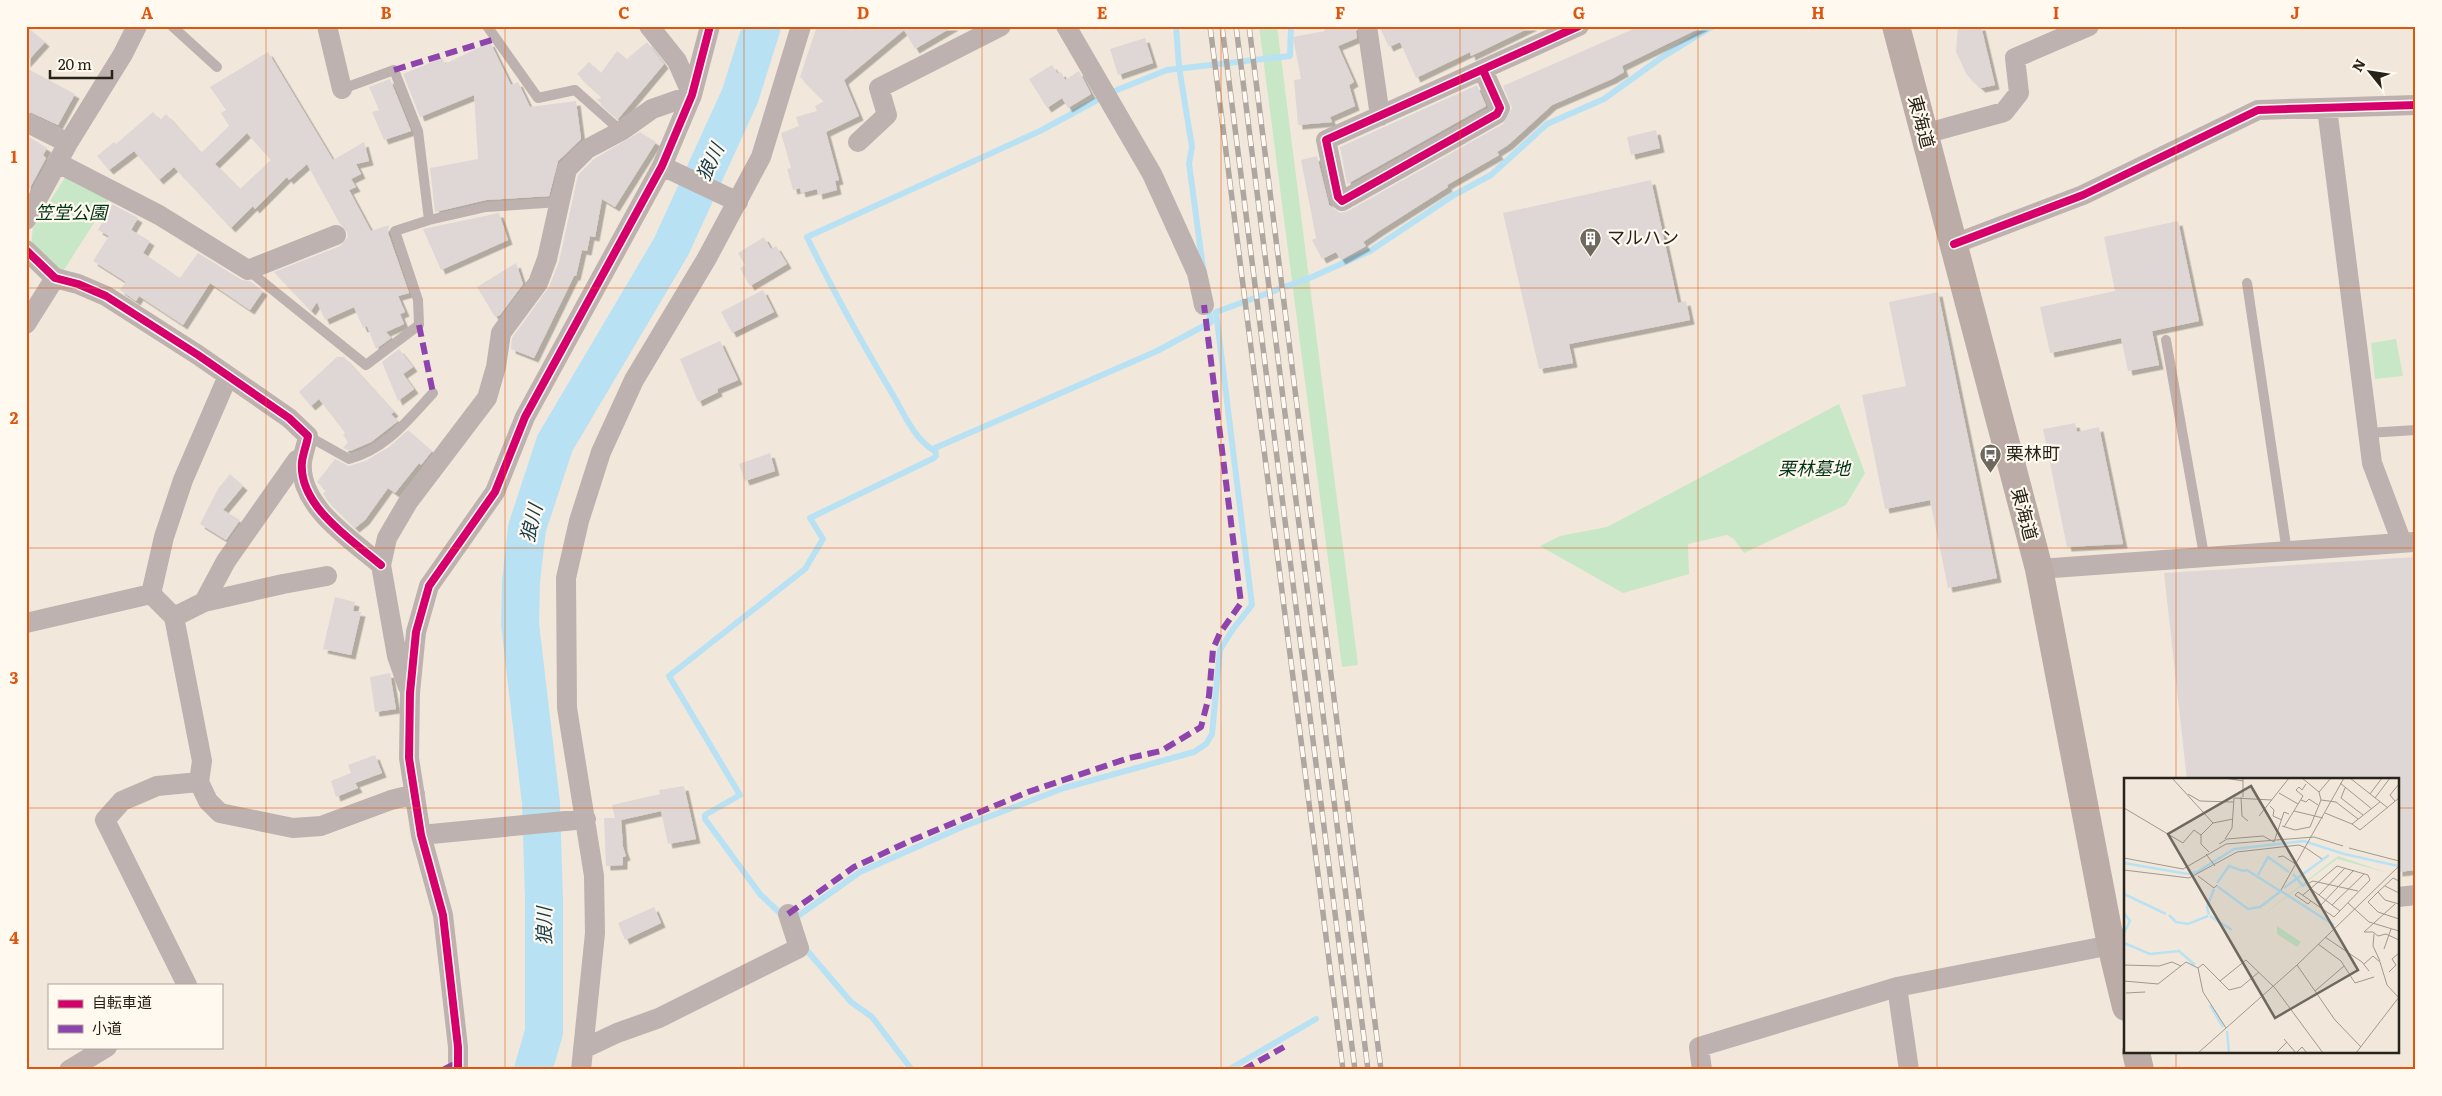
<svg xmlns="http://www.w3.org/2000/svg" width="2442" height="1096" font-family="Literata,'Noto Sans JP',serif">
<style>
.green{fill:#c7e7c7}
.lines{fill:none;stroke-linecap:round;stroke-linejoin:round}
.stream{stroke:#b8e2f3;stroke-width:6}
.river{stroke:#b8e2f3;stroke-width:38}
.building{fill:#ded7d6;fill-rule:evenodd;filter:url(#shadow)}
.lane{stroke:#bdb2af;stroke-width:10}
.street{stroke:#bdb2af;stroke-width:20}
.highway{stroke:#bbaca7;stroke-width:28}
.rail-casing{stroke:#aea6a0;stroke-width:5.5}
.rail{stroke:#fff9ef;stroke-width:4;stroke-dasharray:11;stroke-linecap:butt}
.quiet{stroke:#8e44ad;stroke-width:6;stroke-dasharray:12 6;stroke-linecap:butt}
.cycleway-casing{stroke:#fff9ef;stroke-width:11}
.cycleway{stroke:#d6006c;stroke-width:8}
.grid{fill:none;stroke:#de560d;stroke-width:1;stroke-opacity:0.55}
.labels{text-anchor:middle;stroke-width:4.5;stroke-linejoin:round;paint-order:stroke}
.street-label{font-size:18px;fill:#28231a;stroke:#fff9ef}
.park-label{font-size:18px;font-style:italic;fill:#003416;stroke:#fff9ef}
.poi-label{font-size:18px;fill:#28231a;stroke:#fff9ef;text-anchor:start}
.water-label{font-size:19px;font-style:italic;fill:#173c4b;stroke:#fff9ef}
.inset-river{fill:none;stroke:#b8e2f3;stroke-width:2.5}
.inset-road{fill:none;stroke:#a1998e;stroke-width:1}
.view{fill:#6e685e;fill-opacity:0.15;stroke:#6e685e;stroke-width:2.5}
.inset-edge{fill:none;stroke:#28231a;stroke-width:2.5}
.neatline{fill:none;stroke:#de560d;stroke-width:2}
.grid-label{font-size:16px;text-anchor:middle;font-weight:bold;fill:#de560d}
</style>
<defs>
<filter id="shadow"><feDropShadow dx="4.5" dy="4.5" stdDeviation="0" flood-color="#0004"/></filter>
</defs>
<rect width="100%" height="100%" fill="#f1e8db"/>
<!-- green -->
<path class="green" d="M1259,26H1277L1358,665L1342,667Z
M66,176L110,198L62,273L31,245L33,228Z
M2396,339L2403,376L2375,379L2371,343Z
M1839,404L1865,473L1846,505L1744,553L1734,539L1727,535L1688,544L1689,574L1623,593L1540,546L1560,536L1607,527Z"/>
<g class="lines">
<!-- stream -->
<path class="stream" d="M1176,26L1179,67L1192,147L1189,163L1203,268
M933,450C914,438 904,414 893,395C862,343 833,291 807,237L1040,131L1112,92L1167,70L1290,56L1291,26
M783,916L760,894L705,819V815L740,795L669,676L805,569L823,539L810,518L934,458L936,456L935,448L1157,351L1211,322L1208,305
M794,922L798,916L860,872L962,827L1064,788L1194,752L1206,744L1212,734L1220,650L1233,629L1252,605L1216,312L1312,277L1370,251L1454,195L1491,175L1547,124L1604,99L1661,58L1713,26
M804,947L851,1002L872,1017L912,1070
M1228,1070L1316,1019"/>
<!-- river -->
<path class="river" d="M533,1070L544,1032V898L541,803L520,624L521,582L527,528L555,443L671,247L740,96L762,26"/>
</g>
<!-- building -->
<path class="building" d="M26,26L45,42L26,63Z
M817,26H954L915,49L904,30L844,80L859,116L826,132L839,180L835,181L837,190L818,195L817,189L801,193L800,188L793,190L787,169L791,168L781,133L799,126L796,117L817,111L815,106L824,101L800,77Z
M1323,26H1355L1357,38L1338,46L1354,82L1349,85L1355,106L1330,117L1332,122L1298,125L1294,80L1301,79L1293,37L1325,31Z
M1379,26H1533L1471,56L1470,52L1416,78L1400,42L1389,47Z
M1640,26H1704L1622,66L1624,72L1612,79L1552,105L1508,145L1497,152L1499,155L1447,185L1448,187L1379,231L1363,242L1366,246L1341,260L1336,252L1322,259L1312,240L1316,238L1301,160L1317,156L1329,205L1340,213L1348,211L1503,124L1512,108L1503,86Z
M1958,26H1981L1995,85L1981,88L1967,75L1956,52Z
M1145,38L1153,63L1118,75L1110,49Z
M490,42L511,85L518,82L530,107L576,101L581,139L558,161L549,196L486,200L435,212L430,168L478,159L474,95L420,117L403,74L442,58L445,64Z
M647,42L664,64L618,119L596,99L603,98L577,74L589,62L601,73L617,51L627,59Z
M268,52L333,160L364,142L369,161L356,164L361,174L351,179L356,187L349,190L371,231L389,225L388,233L409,293L398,296L405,312L400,314L404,324L386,332L391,338L376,349L367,326L363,328L354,307L325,320L317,302L311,311L274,272L340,246L348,237L347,230L340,224L307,164L289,180L287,177L255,209L253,206L231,228L174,167L159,180L134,151L109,170L97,156L114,142L116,144L153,112L160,120L166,114L201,153L229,126L221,113L226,110L210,87ZM247,133L271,160L240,189L215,164Z
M1052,65L1058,74L1061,72L1065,80L1079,71L1091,94L1068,108L1062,98L1047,108L1029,79Z
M26,68L75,94L58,125L26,110Z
M390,79L411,131L384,140L372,112L379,110L369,87Z
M1477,85L1486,106L1347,184L1340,147Z
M1656,130L1660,148L1631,155L1627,137Z
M640,132L656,142L615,207L602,199L595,237L590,236L587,251L582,250L576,276H574L534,358L511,349L512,338L549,287L559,262L578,175L594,159Z
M26,135L47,148L43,155L46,158L26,195Z
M1651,180L1678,303L1686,301L1690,320L1569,344L1573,363L1539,369L1503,213Z
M112,204L138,218L131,230L150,241L143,253L180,278L198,253L242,280L250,281L263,291L250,310L210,283L183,325L139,296L136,301L120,290L126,282L93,261L109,236L98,230Z
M499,213L508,240L441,270L423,229Z
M2178,221L2199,321L2152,331L2159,365L2128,371L2121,338L2050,353L2040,307L2115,291L2104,237Z
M764,237L771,249L776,246L787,264L750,286L740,268L745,265L738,253Z
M516,263L523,284L500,315L495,317L477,287Z
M763,290L774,312L732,333L721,312Z
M1938,292L1997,578L1948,588L1930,500L1885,509L1862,395L1906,386L1889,302Z
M720,341L738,380L717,389L718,392L698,402L680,359Z
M399,349L413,367L403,374L414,389L398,401L382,362Z
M337,357H344L394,412L391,414L398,421L371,442L350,451L343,448L348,442L343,435L345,433L319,399L311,406L299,392Z
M2075,423L2077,432L2099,427L2123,544L2067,547L2043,429Z
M408,430L432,451L421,465L419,463L395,493L388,488L365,520L355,528L327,500L323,494L326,490L317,482L335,459L349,466L365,461L389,447Z
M770,453L775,471L745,481L739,464Z
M230,474L243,486L223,510L240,520L226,540L200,524L218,489Z
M2416,557V870L2398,872V780H2187L2164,573Z
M335,597L355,602L353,611L361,612L351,655L323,649Z
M390,673L396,709L375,712L370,677Z
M375,755L382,773L355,783L358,788L336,797L331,781L351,773L348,765Z
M684,786L696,839L668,844L661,811L621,820L623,847L626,856L623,857V865L606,866L604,818H615L612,805L660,794L659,790Z
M654,907L661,923L625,940L618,923Z"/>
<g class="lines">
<!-- lane -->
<path class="lane" d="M172,26L217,67
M487,26L538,98L575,90L621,131
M342,89L394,70L418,131L429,220
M248,270L366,365L419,325L418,300L395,231L429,220L486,207L560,202
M2247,283L2287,552
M2166,340L2204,555
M2368,433L2416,430
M308,436L349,459C386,449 408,420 433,393"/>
<!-- street -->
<path class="street" d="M327,26L342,89
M1066,26L1152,174L1197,273L1204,305
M1367,26L1380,116
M1483,70L1500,108L1497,114L1342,201L1338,197L1326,140L1579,26
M2327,108L2372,463L2402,543
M26,122L68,143
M1924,134L2004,112L2019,93L2015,58L2089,26
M858,142L887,115L879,88L1001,26
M58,163L159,215L248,270L336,235
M662,166L738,202
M26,220L68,143L123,54L137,26
M1954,244L2083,195L2258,110L2416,105
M26,250L55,278L78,284L106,296L198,355L289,418L308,436C307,444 303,453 302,462C298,506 352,540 381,565
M26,324L55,278
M2039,569C2164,559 2289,552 2414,542
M151,594L174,617L202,761L199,782L208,801L220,813L293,828L321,826L391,800L415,794
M151,594L164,537L183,480L228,376
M204,602L226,561L297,460L303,457
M174,617L204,602L283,584L327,576
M26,623L151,594
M408,687L397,656L381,565L387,538L408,502L487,398L496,367L501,333L538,283L547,259L567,169L587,149L621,131L652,109L692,95L677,61L649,26
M421,835L586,819
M2398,897L2416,895
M187,985L105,820L122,801L157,786L199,782
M1897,987L1909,1070
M583,1049L617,1033L659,1018L799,948L788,914
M69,1070L107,1047
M458,1070V1047L443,915L421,835L409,758L410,693L416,632L429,586L495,492L525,417L662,166L692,95L710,26
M581,1070L595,933L594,876L567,708L566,578L579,521L601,452L634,380L707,258L761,157L801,26
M1702,1070L1699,1047L1897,987L2111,945L2126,938"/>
<!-- highway -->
<path class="highway" d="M1896,26L2039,569L2111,945L2126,1007
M2136,1052L2140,1070"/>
<defs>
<path id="rail" d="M1210,26L1343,1070
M1222,26L1355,1070
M1236,26L1368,1070
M1249,26L1381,1070"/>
</defs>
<!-- rail casing -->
<use href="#rail" class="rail-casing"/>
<!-- rail -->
<use href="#rail" class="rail"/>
<!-- quiet -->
<path class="quiet" d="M394,70L495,39
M419,325L433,393
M788,914L854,867L910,841L1028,792L1129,758L1161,751L1201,727L1209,696L1213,649L1220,633L1241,603L1204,305
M443,1070L458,1062
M1243,1070L1284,1047"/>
<defs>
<path id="cycleway" d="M1483,70L1500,108L1497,114L1342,201L1338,197L1326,140L1579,26
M1954,244L2083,195L2258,110L2416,105
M26,250L55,278L78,284L106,296L198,355L289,418L308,436C307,444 303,453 302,462C298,506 352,540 381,565
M458,1070V1047L443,915L421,835L409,758L410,693L416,632L429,586L495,492L525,417L662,166L692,95L710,26"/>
</defs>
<!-- cycleway casing -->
<use href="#cycleway" class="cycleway-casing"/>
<!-- cycleway -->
<use href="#cycleway" class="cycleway"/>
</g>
<!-- grid -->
<path class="grid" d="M266,26V1070M505,26V1070M744,26V1070M982,26V1070M1221,26V1070M1460,26V1070M1698,26V1070M1937,26V1070M2176,26V780M26,288H2416M26,548H2416M26,808H2126M2398,808H2416M2176,1052V1070"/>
<!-- icons -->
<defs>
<symbol id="building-pin" viewBox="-11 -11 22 30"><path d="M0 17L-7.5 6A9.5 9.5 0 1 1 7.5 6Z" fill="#6e685e" stroke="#fff9ef"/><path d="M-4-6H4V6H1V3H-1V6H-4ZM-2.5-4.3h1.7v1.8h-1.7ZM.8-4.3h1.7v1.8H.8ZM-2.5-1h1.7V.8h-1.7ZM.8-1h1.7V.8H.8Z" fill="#fff"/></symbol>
<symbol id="bus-pin" viewBox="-11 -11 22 30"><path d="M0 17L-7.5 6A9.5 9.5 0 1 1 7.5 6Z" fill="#6e685e" stroke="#fff9ef"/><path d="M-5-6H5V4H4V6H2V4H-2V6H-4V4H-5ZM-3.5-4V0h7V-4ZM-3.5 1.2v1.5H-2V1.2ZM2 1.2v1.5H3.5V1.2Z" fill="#fff"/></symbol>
</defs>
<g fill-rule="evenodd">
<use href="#building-pin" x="1578" y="226" width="25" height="34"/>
<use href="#bus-pin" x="1978" y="442" width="25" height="34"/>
</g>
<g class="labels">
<!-- street labels -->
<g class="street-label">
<text transform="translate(1921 122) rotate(75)" y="6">東海道</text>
<text transform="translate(2024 514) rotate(75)" y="6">東海道</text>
</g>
<!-- park labels -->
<g class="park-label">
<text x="71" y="219">笠堂公園</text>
<text x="1814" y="475">栗林墓地</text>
</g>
<!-- poi labels -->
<g class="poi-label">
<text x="1607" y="244">マルハン</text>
<text x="2006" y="460">栗林町</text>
</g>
<!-- water labels -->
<g class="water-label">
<text transform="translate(710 162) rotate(-65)" y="7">狼川</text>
<text transform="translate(531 523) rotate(-76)" y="7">狼川</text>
<text transform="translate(544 926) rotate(-90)" y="7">狼川</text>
</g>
</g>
<!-- overview -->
<g transform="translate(2124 778)">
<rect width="275" height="275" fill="#f1e8db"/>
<path d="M214,78L264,95L213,81L136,139ZM153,148L177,164L173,169L153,156Z" fill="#c7e7c7"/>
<path class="inset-river" d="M0,85L64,96L73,94L110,71L180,63L220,76L274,88M169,96L179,108L183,105M134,97L144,79L165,94M93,105L105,88L119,93L123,92L156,113M93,108L124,131L136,129L157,113L210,147M160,110L205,77M0,116L42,136M0,135L6,143L0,155M45,137L52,144L64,146L84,138M85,137L83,129L90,111M86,138L108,152M0,165L26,176L55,173L71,187M86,227L99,249M103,253L105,275"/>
<path class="inset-road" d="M48,0L89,45M101,0L119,3M119,0V19M178,0L195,14L197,22L186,49M226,0L264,30M216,5L248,31M221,10L217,20L239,37M195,14L207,0M155,15L174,26M64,16L76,23L109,24M246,16L258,0M117,19L118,38L124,43M251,20L266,0M177,22L182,24L185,21L194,27M197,22L212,24L234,41M271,23L266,17L275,6M146,28L150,32L149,38L158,42M0,30L59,65L70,52L77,57M170,33L199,40M201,35L228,46L236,52L275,20M135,38L165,0M228,46L256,24M158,48L171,52L186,49M160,49L179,18L172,12L175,9L178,12L182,6M101,61L108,50L110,20L148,22M95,66L103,61L139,58L150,64L160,34L165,36M182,70L198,81M225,70L275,83M85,74L77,66V57L89,45L109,41M82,76L91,88M154,79L159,78L173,87M0,80L59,91L102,66L190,59L219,68M0,92L65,100L113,74L175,67L182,70M74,98L90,110L93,107M275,103L269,100L254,114L261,122L275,126M185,105L189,103L234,113M261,108L275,115M187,111L216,133M157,112L220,0M254,114L244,124L254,134L275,141M179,117L213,88L244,97L246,102L210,139L174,114L171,117L184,126L187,123M195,117L221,90M224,125L245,144L275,153M208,127L240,96M195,129L230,92M240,154L271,126M240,154H249L254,158L262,156L275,162M250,156L249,168L256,183M201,159L238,184L245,193M194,166L217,183L231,205L250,199M260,171L267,151M240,186L249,178L256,184L263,207L275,220M0,187L35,188L48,184L57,188M173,187L211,242L237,269M74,190L79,214L102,250M265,194L272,187L268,181L275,175M0,203L34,206L62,184L74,190L79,186L105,212L117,209L135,194M96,203L122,182L151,210L199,275M191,213L220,188M2,215L21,214M160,261L172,275M74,275L173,187L275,88M152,275L163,264M172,275L178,269L183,275M232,275L275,219"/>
<path class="view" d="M127,8L234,192L151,240L44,56Z"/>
<rect width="275" height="275" class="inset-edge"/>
</g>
<!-- border -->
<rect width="2442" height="1096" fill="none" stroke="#fff9ef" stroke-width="55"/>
<!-- legend -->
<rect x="48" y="984" width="175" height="65" fill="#fff9ef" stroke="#a9a39a"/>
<rect x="58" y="1000" width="25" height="8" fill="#d6006c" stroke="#a9a39a"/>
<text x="92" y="1008" font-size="15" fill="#28231a">自転車道</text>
<rect x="58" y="1025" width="25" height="8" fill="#8e44ad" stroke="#a9a39a"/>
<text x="92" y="1034" font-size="15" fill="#28231a">小道</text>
<!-- north arrow -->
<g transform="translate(2370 72) rotate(300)" stroke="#fff9ef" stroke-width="4" paint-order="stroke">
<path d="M0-4L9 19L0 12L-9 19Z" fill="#28231a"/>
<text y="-8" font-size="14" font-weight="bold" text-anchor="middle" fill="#28231a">N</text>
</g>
<!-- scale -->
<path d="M50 70v8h62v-8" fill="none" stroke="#28231a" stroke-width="2.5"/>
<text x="58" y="70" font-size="15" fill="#28231a" stroke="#fff9ef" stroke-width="4" paint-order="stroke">20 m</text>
<rect x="28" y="28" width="2386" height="1040" class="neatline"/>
<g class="grid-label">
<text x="147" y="19">A</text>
<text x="386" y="19">B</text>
<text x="624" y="19">C</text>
<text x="863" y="19">D</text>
<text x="1102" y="19">E</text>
<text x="1340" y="19">F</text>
<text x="1579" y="19">G</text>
<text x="1818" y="19">H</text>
<text x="2056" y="19">I</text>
<text x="2295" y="19">J</text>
<text x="14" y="163">1</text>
<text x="14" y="424">2</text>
<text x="14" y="684">3</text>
<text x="14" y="944">4</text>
</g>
</svg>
